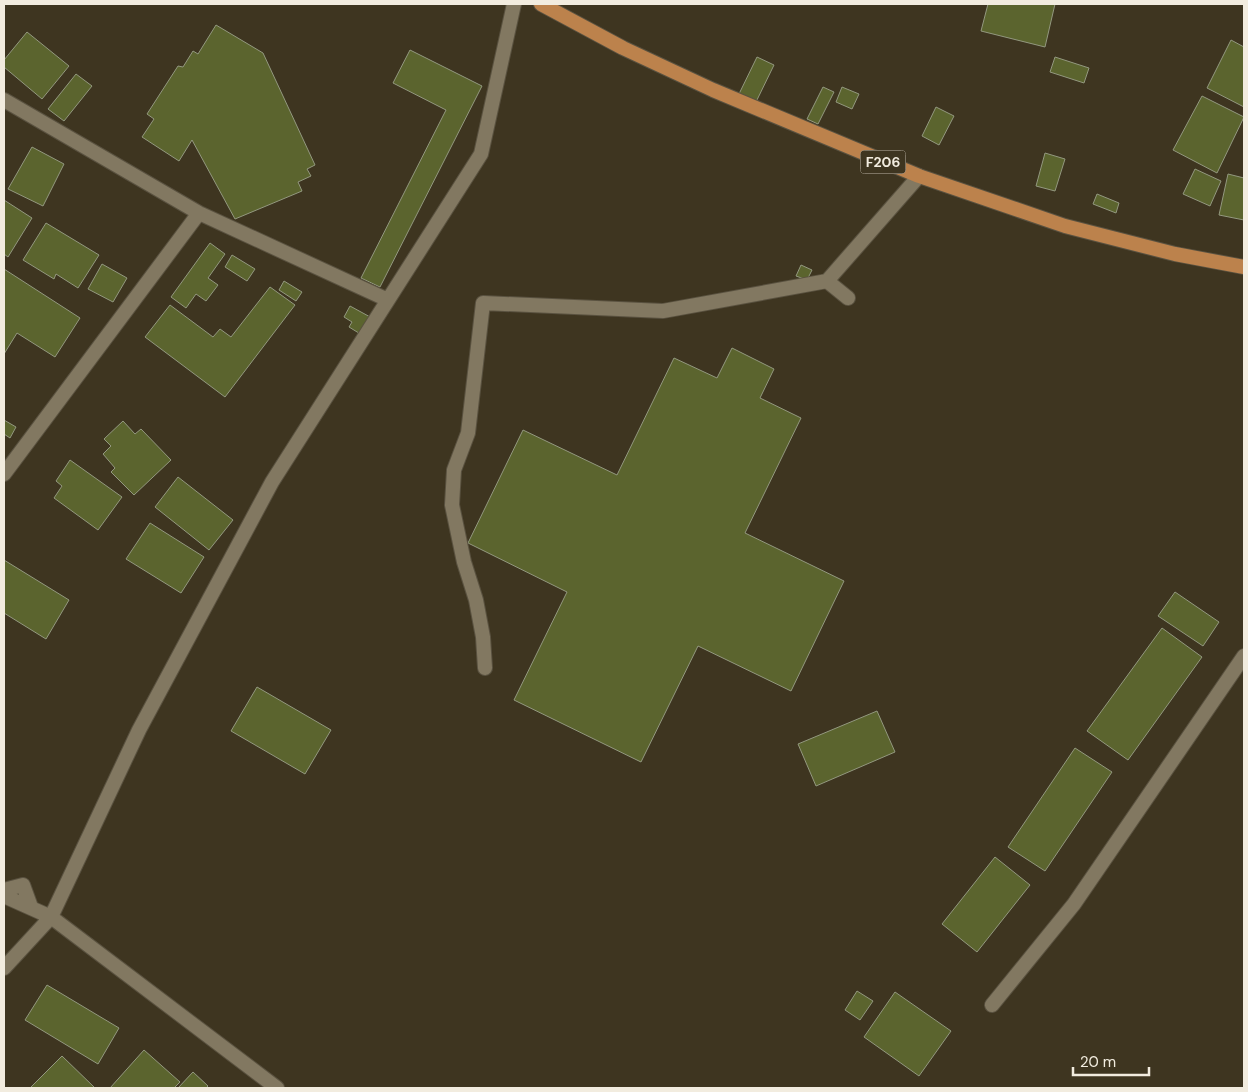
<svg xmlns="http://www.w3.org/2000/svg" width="1248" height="1092" font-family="'DM Sans',sans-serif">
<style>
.building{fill:#5b642e;stroke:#93987f}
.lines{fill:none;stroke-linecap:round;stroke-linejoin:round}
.service-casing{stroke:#5a5240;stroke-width:16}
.minor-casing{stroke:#5a5240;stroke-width:16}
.primary-casing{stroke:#5a5240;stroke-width:16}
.service{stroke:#827861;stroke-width:14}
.minor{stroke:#827861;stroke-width:14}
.primary{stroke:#bc824c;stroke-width:14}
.labels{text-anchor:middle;stroke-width:4.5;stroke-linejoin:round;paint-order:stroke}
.shield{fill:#3e3520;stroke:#bcb5a6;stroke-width:1}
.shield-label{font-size:14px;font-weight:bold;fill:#f2ecdf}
</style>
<rect width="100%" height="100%" fill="#3e3520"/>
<!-- building -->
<path class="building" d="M988,4H1055L1045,47L981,31Z
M216,25L263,53L315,165L307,169L311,176L298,182L302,191L235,219L192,140L179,161L142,137L154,119L147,114L178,66L183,67L193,51L198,54Z
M27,32L69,66L42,99L4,67V60Z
M1231,40L1244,47V107L1207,88Z
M410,50L482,86L380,287L361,278L446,110L393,83Z
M757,57L774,65L755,104L738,96Z
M1055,57L1089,68L1084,83L1050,72Z
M76,74L92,86L64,121L48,109Z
M823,87L834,92L818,124L807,119Z
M842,87L859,94L852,109L836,102Z
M1202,96L1244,117L1217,173L1173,150Z
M936,107L954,116L939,145L922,136Z
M32,147L64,164L43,206L8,189Z
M1045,153L1065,159L1055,191L1036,186Z
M1195,169L1221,181L1210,206L1183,194Z
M1228,174L1244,178V220L1219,215Z
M1097,194L1119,203L1116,213L1093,204Z
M4,200L32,218L8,257L4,254Z
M46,223L99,255L78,288L56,274L54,279L23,260Z
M210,243L225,254L208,278L218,285L206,301L196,294L186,308L171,297Z
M232,255L255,269L247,281L225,267Z
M102,264L127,278L113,302L88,289Z
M801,265L812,270L807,280L796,276Z
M4,269L80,318L55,357L17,333L4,354Z
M284,281L302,292L296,301L279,290Z
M270,287L295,305L225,397L145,337L170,305L213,337L220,329L231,337Z
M350,306L372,318L362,335L349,327L352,322L344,317Z
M732,348L774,369L760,398L801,418L745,533L844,581L791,691L698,646L641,762L514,700L567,592L468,543L523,430L617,475L674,358L717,378Z
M4,420L16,427L10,438L4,434Z
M123,421L135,434L141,429L171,460L134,495L111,472L115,468L103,454L111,446L104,439Z
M70,460L122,497L98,530L54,498L62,486L56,481Z
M178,477L233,520L209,550L155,507Z
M150,523L204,557L181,593L126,559Z
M4,560L69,600L46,639L4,613Z
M1175,592L1219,622L1203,646L1158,616Z
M1162,628L1202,657L1128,760L1087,731Z
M257,687L331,730L305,774L231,731Z
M877,711L895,752L816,786L798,744Z
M1075,748L1112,772L1045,871L1008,847Z
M995,857L1030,885L977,952L942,924Z
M47,985L119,1028L98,1064L25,1020Z
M857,991L873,1001L860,1020L845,1010Z
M895,992L951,1031L919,1076L864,1037Z
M144,1050L180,1082L174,1088H110Z
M62,1056L94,1087L93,1088H30Z
M193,1072L208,1086L206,1088H178Z"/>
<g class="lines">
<defs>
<path id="service" d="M827,281L848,298
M485,668L483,637L476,600L464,562L452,505L454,470L468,433L483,303L663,311L827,281L919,176
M992,1005L1074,904L1244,656"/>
<path id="minor" d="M4,100L199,213L388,300
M4,474L199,213
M4,890L23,885L31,907
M4,896L51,917L277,1088
M4,968L51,917L139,730L272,482L481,154L514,4"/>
<path id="primary" d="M541,4L623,48L713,90L919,176L1065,226L1175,254L1244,267"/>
</defs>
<!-- service casing -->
<use href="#service" class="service-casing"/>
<!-- minor casing -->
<use href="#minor" class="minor-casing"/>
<!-- primary casing -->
<use href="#primary" class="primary-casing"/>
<!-- service -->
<use href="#service" class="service"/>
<!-- minor -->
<use href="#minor" class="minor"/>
<!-- primary -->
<use href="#primary" class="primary"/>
</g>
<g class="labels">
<!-- shield labels -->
<rect class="shield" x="860.5" y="150.5" width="45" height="23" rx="4"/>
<g class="shield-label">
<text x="883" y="167">F206</text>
</g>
</g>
<!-- border -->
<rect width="1248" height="1092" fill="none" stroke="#f2ecdf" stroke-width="10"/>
<!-- scale -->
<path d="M1073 1067v8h76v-8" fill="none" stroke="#f2ecdf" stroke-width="2.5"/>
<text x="1080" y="1067" font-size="15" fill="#f2ecdf" stroke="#3e3520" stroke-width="4" paint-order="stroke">20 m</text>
</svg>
